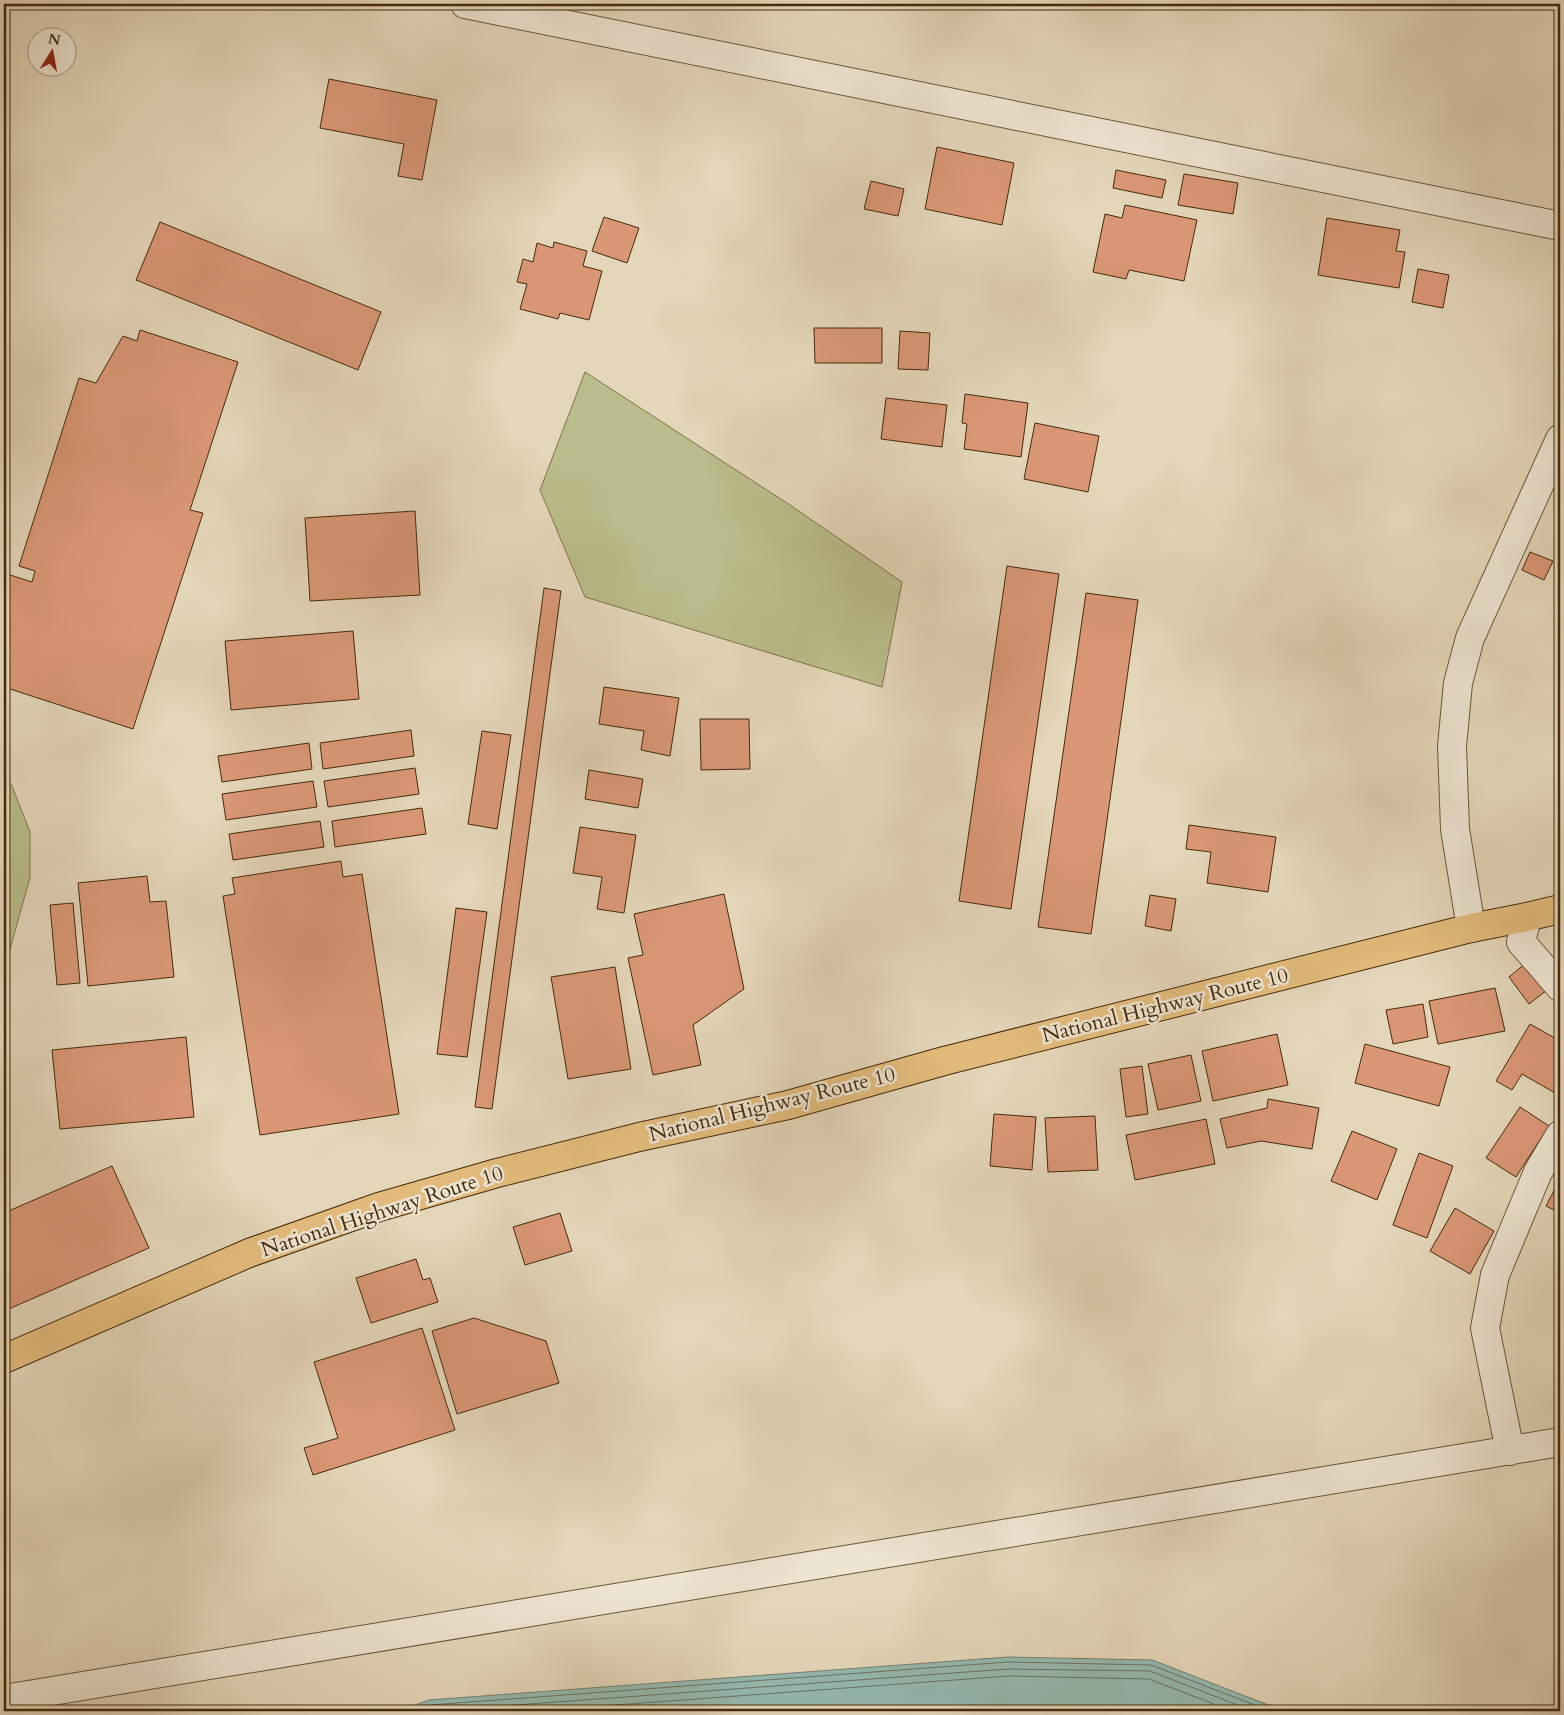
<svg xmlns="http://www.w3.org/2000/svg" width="1564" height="1715" font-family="Cardo,serif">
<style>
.green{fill:#babc8b;stroke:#7f744a}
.water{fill:#95b9b1;stroke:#75806e}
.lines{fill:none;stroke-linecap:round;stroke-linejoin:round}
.shore{stroke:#6c725e;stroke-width:1}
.building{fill:#da9776;stroke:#442b0a}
.minor-casing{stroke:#6c5636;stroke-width:30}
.trunk-casing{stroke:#442b0a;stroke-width:30}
.minor{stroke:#ede4d2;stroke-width:28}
.trunk{stroke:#e2bb7c;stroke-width:28}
.labels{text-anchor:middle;stroke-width:5;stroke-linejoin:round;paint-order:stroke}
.street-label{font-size:21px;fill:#442b0a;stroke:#ede4d2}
</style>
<rect width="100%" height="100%" fill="#e4d6b9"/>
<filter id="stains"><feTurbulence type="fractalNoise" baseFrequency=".004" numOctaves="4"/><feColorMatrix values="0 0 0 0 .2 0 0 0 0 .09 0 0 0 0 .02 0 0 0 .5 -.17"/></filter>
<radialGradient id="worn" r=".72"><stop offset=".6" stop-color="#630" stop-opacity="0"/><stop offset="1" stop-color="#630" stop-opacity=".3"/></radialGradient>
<!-- green -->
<path class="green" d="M585,372L790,505L902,582L882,687L585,597L540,490Z
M4,773L12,786L30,832V877L4,971Z"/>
<!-- water -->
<path class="water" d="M1008,1657L1152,1660L1284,1711H398L429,1700Z"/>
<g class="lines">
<!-- shore -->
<path class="shore" d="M413,1711L430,1705L1008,1662L1151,1665L1270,1711
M433,1711L1008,1669L1150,1671L1253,1711
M534,1711L1008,1676L1149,1679L1232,1711"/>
</g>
<!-- building -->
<path class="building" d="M329,79L437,100L422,180L398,176L404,144L320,128Z
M937,147L1014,163L1002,225L925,209Z
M1116,170L1166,180L1162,198L1113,188Z
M1184,174L1238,183L1233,214L1178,205Z
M871,181L904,189L898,216L864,209Z
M1125,205L1197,220L1184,281L1129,270L1126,279L1093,272L1105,214L1122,218Z
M604,217L639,228L627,263L592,251Z
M1327,218L1400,230L1396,251L1405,252L1399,288L1318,275Z
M160,222L381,312L358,370L136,280Z
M554,242L587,251L583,266L602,271L589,320L560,313L558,319L520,309L527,284L517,282L523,259L533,262L537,243L553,248Z
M1418,269L1449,275L1443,308L1412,302Z
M814,328H882V363H815Z
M140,330L238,362L190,510L203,513L133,729L4,687V573L32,582L35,571L19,566L79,378L96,383L123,336L137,341Z
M900,331L930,333L928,370L898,369Z
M965,394L1028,403L1021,457L964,449L967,424L962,423Z
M886,398L947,405L942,447L881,439Z
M1035,423L1099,436L1088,492L1024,479Z
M415,511L420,595L310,601L305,518Z
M1530,552L1553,561L1544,580L1522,570Z
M1007,566L1059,574L1011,909L959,901Z
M544,588L561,591L492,1109L475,1107Z
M1086,593L1138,600L1091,934L1038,927Z
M353,631L359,699L231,710L225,641Z
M604,687L679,698L670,756L641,750L644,731L599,724Z
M700,719H749L750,769L701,770Z
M411,730L414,756L323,769L320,743Z
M482,731L511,735L497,829L468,824Z
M309,743L312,769L222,782L218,756Z
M415,768L419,794L328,807L324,781Z
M589,770L643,779L638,808L585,799Z
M313,781L317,807L226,820L222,794Z
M422,808L426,834L335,847L332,821Z
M320,821L324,847L233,860L229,834Z
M1189,825L1276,837L1268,892L1207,883L1211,852L1186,849Z
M580,827L636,835L624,913L597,909L602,877L573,873Z
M341,861L343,877L362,874L399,1114L260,1135L223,896L235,894L232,878Z
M147,876L150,902L166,901L174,977L88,986L78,883Z
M724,894L744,989L693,1025L701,1065L653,1075L628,958L643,955L634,914Z
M1150,895L1176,899L1171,931L1145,926Z
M73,903L80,983L57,985L50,905Z
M456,908L487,912L467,1057L437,1054Z
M1526,963L1547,990L1529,1004L1509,977Z
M615,967L631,1069L568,1079L551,977Z
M1495,988L1505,1031L1438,1044L1429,1001Z
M1423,1004L1428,1037L1393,1044L1386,1010Z
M1530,1024L1560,1041V1084L1555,1093L1522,1074L1512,1090L1496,1081Z
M1277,1034L1288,1085L1213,1101L1202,1051Z
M186,1037L194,1117L60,1129L52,1050Z
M1365,1044L1450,1067L1439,1106L1355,1083Z
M1191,1055L1201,1101L1158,1110L1148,1064Z
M1142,1066L1148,1114L1126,1117L1120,1069Z
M1268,1099L1319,1108L1312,1149L1261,1141L1227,1148L1220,1119L1267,1108Z
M1520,1107L1549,1126L1516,1177L1486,1158Z
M994,1114L1036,1117L1032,1170L990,1166Z
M1095,1116L1098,1170L1048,1172L1045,1118Z
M1206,1119L1215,1164L1135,1180L1126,1135Z
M1352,1131L1397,1149L1377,1200L1331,1181Z
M1419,1153L1453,1166L1427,1238L1393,1225Z
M112,1166L149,1248L4,1311V1213Z
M1560,1179V1213L1546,1206Z
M1455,1208L1494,1231L1470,1274L1430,1251Z
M560,1213L572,1251L525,1265L513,1227Z
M416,1259L423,1280L430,1278L438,1302L371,1323L356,1278Z
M474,1318L546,1341L559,1383L457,1414L432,1331Z
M422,1328L455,1430L313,1475L304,1448L338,1438L314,1362Z"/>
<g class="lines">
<defs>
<path id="minor" d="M465,4L1560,226
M1527,917L1521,942L1560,987
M1471,928L1455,829L1452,746L1458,683L1470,638L1560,439
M1510,1451L1485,1328L1495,1275L1538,1172L1560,1135
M4,1699L1560,1442"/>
<path id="trunk" d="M4,1359L249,1253L379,1207L497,1173L639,1137L788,1105L944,1061L1471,928L1527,917L1560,909"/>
</defs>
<!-- minor casing -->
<use href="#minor" class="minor-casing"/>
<!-- trunk casing -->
<use href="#trunk" class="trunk-casing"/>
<!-- minor -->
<use href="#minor" class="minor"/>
<!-- trunk -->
<use href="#trunk" class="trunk"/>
</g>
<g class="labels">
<!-- street labels -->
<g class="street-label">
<text transform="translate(1165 1005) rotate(-14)" y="7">National Highway Route 10</text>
<text transform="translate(772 1104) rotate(-14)" y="7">National Highway Route 10</text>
<text transform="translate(382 1211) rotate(-18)" y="7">National Highway Route 10</text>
</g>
</g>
<!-- margin -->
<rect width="1564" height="1715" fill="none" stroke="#e4d6b9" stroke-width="20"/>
<rect x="5" y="5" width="1554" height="1705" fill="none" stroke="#442b0a" stroke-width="2.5"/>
<rect x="10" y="10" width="1544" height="1695" fill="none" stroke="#442b0a"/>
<!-- north arrow -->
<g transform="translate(52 52) rotate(11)"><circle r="24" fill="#ede4d2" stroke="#a99a82"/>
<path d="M0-4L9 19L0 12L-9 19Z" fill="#8f2418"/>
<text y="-8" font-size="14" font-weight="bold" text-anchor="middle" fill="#442b0a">N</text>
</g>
<rect width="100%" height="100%" filter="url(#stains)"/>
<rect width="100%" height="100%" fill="url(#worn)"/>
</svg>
